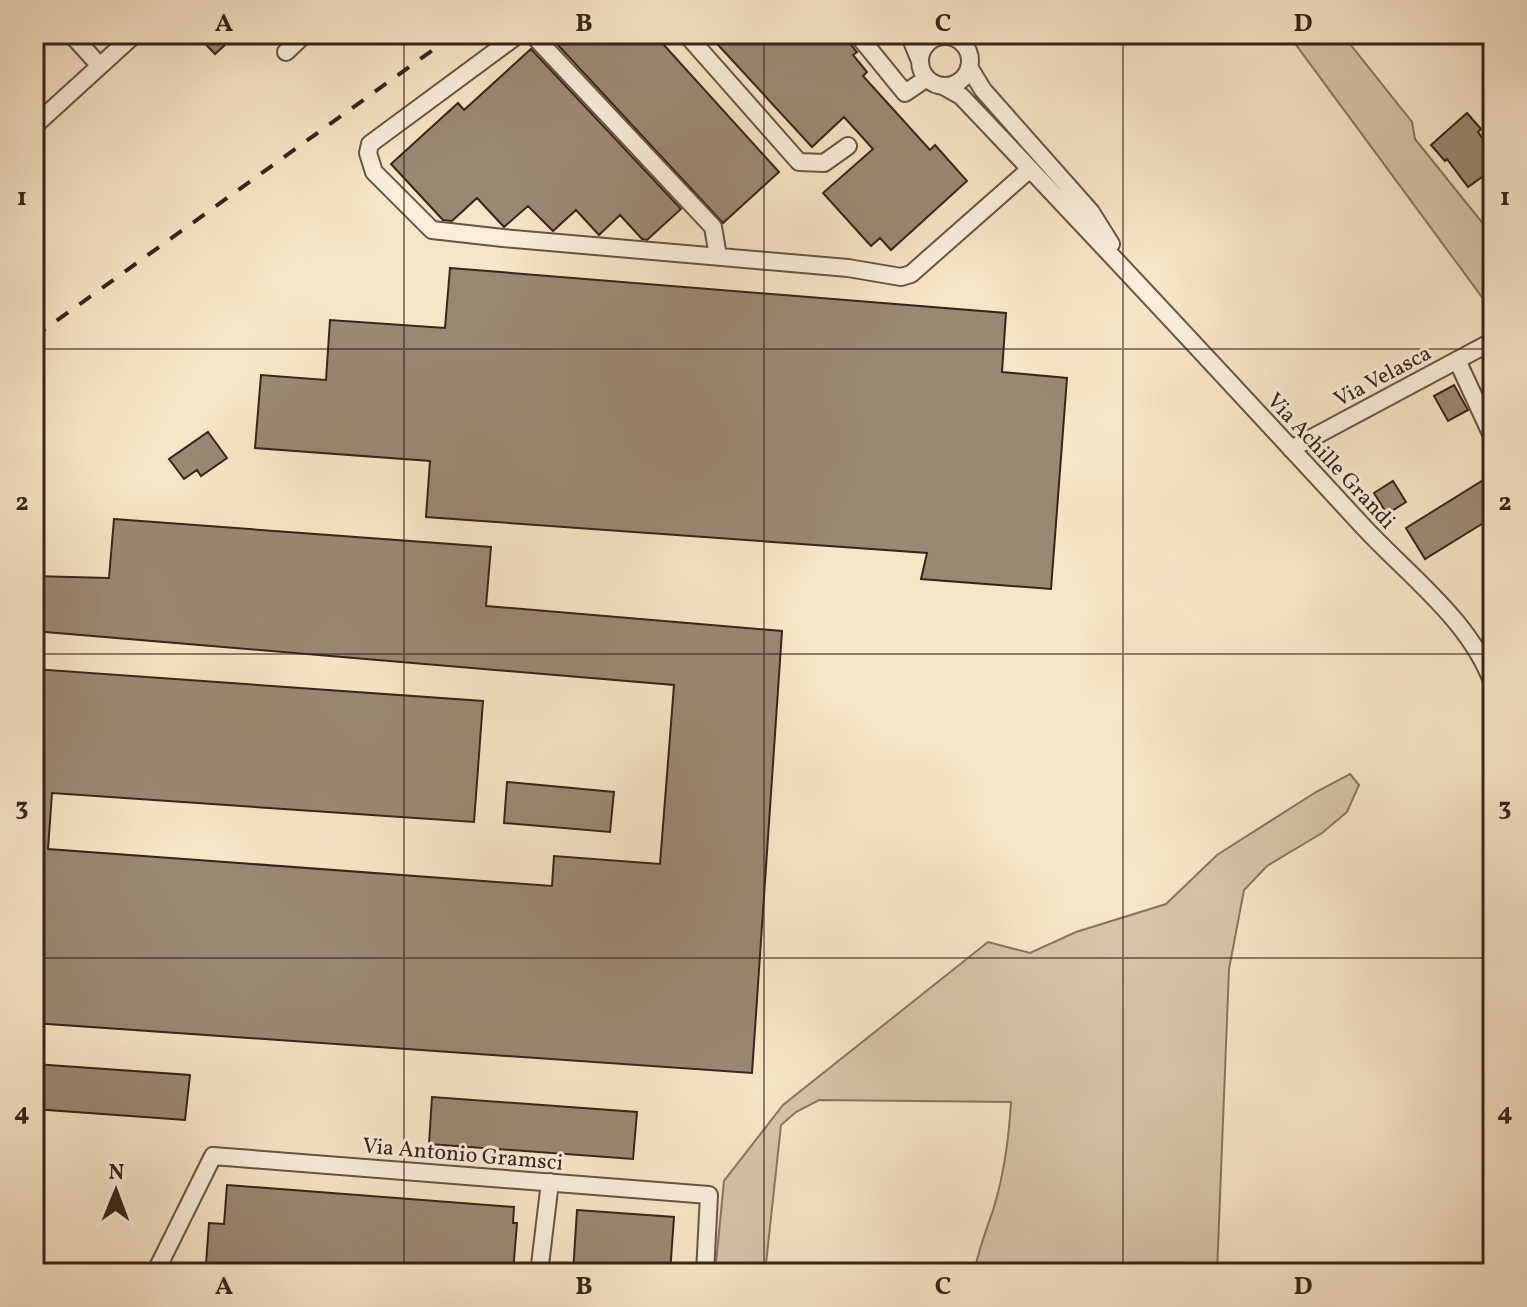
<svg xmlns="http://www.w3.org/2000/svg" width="1527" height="1307" font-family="Vollkorn,serif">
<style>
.green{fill:#d7c4a9;stroke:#887461;stroke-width:2}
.building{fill:#9b8873;stroke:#382419;stroke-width:2}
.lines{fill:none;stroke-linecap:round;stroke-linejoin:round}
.minor-casing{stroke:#685444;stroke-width:20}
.minor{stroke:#faeedb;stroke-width:16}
.rail{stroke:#382419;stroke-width:4;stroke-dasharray:14 14;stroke-linecap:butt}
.grid{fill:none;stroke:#382419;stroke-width:2;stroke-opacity:0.55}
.labels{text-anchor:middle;stroke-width:6;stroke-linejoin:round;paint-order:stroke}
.street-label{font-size:22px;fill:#382419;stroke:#faeedb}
.neatline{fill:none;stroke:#382419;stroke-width:3}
.grid-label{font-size:26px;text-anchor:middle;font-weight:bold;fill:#382419}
</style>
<rect width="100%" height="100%" fill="#f7e5c7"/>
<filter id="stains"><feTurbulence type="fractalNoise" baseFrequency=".0025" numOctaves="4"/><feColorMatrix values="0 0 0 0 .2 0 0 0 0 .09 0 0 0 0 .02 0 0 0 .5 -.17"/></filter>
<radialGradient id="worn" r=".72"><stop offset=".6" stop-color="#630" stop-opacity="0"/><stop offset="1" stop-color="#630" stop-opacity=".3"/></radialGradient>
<!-- green -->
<path class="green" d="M1288,34H1342L1412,122L1415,139L1493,236V312Z
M1350,774L1359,785L1347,812L1322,833L1267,866L1244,890L1229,969L1217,1273H974C978,1250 987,1229 994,1207C1004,1174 1009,1136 1011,1102L819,1100L796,1112L781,1125L765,1273H715L724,1181L783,1105L988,942L1030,953L1076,932L1166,904L1217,855L1316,792Z"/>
<!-- building -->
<path class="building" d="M196,34H237L215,54Z
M566,34H654L779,172L723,223L556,43Z
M708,34H842L857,52L853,55L867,72L863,76L930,150L935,145L967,181L891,250L880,238L871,246L823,193L873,149L844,117L812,147Z
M531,49L681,209L647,240L642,239L620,215L599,235L576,210L553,231L528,206L504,227L477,198L452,221L443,220L391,164L458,103L464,110Z
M1467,113L1481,129L1478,132L1493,153V169L1468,187L1447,159L1445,161L1431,145Z
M450,268L1006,313L1002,372L1067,378L1051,589L921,579L927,553L426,517L430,461L255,448L261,375L326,380L330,320L445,328Z
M1454,385L1468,410L1448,421L1434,396Z
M208,432L227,458L201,476L197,470L184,479L169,459Z
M1493,474V517L1425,559L1406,528Z
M1393,481L1406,502L1387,514L1374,493Z
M114,519L491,547L486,606L782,631L752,1073L34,1023V669L483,701L474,822L52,793L48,849L552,886L554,856L660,864L674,685L34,631V576L109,578Z
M507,782L614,792L610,832L504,823Z
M34,1064L190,1075L185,1120L34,1109Z
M432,1097L637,1112L633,1159L429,1144Z
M227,1185L514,1207L513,1223H517L513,1272L320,1273L206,1264L209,1223L224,1224Z
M577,1210L674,1217L670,1273H573Z"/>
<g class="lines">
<defs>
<path id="minor" d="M71,34L100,66
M519,34L370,144L368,153L374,172L432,230L503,238L848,268L901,277L911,274L1030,169
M532,34L713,227L718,256
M686,34L799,162L824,163L848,146
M857,34L905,93L927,78
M909,34L920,61
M920 61a25 25 0 1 1 50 0a25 25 0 1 1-50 0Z
M286,52L305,34
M969,67L983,90L1091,212L1111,244
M943,86L961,96C1095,237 1227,379 1359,522C1404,572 1470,619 1493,684
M34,126L135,34
M1457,360L1493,438
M1291,449L1493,341
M155,1273L213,1156L709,1195L705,1273
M539,1273L550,1182"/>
</defs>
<!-- minor casing -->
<use href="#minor" class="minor-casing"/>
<!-- minor -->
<use href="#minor" class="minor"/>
<!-- rail -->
<path class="rail" d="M34,337L455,34"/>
</g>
<!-- grid -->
<path class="grid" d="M404,34V1273M764,34V1273M1123,34V1273M34,349H1493M34,654H1493M34,958H1493"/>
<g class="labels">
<!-- street labels -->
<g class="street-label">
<text transform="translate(1382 375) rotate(-28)" y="8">Via Velasca</text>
<text transform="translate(1332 460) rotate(47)" y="8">Via Achille Grandi</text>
<text transform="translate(463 1153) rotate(5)" y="8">Via Antonio Gramsci</text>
</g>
</g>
<!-- margin -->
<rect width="1527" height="1307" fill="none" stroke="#f7e5c7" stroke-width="88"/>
<!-- north arrow -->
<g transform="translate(116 1191) rotate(1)" stroke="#faeedb" stroke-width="6" paint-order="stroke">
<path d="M0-6L14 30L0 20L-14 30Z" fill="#382419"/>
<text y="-12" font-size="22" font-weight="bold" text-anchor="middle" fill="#382419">N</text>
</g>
<rect x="44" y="44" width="1439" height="1219" class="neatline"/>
<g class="grid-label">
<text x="224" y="31">A</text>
<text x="584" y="31">B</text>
<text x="943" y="31">C</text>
<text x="1303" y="31">D</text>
<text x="22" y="205">1</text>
<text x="1505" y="205">1</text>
<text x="22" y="510">2</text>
<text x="1505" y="510">2</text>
<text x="22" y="815">3</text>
<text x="1505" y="815">3</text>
<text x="22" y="1120">4</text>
<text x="1505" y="1120">4</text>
<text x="224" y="1294">A</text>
<text x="584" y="1294">B</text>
<text x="943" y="1294">C</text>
<text x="1303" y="1294">D</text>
</g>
<rect width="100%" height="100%" filter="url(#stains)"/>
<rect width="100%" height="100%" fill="url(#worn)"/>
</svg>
